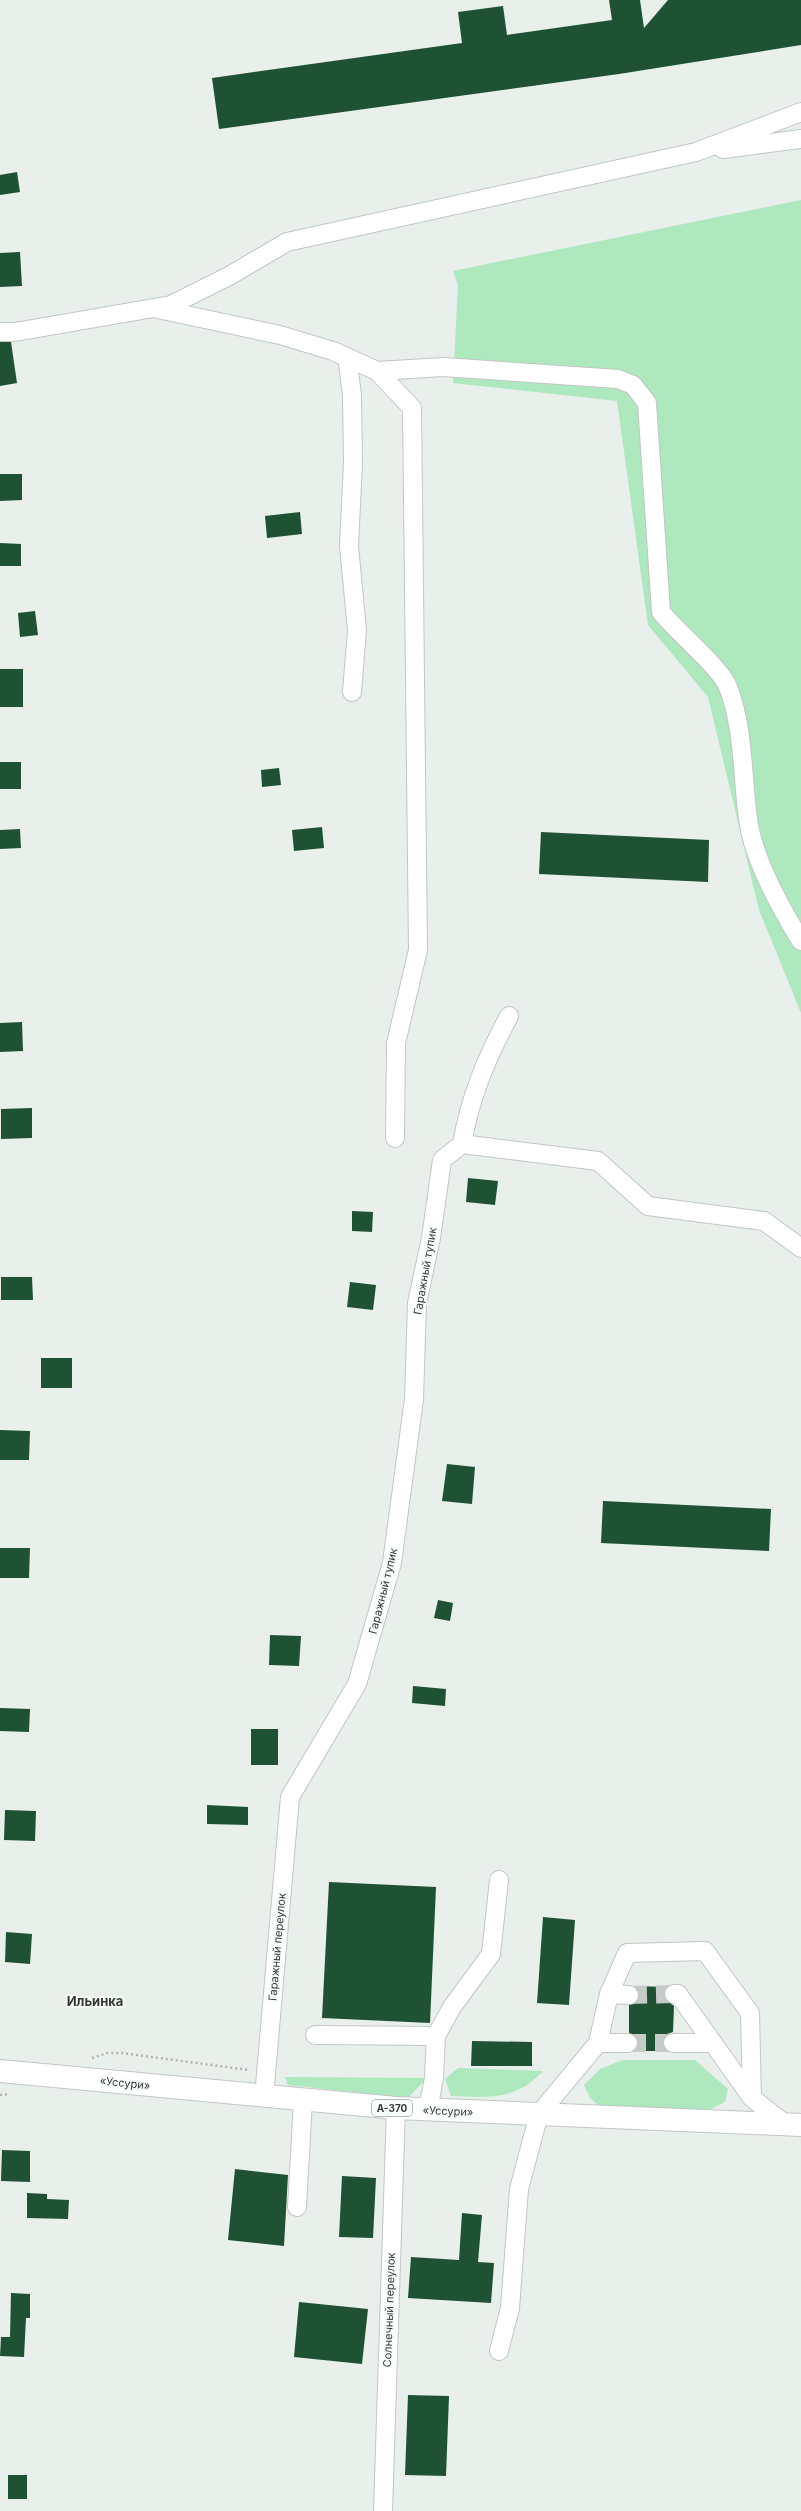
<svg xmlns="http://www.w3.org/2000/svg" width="801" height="2511" font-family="Inter,sans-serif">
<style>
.green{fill:#ade8bf}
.building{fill:#1e5233}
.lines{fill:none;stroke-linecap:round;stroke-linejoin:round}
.minor-tunnel{stroke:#c6cbc8;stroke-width:18;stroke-dasharray:18 9;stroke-linecap:butt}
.minor-casing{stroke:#c1c7c3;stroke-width:20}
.highway-casing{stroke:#c1c7c3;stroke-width:24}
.path{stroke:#b0b5b1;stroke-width:2.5;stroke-dasharray:2 3;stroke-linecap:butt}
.minor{stroke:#fff;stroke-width:18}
.highway{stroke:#fff;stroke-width:22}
.labels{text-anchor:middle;stroke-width:4;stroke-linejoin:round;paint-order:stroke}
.shield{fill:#f6fdf8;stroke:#727673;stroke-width:1}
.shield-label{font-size:10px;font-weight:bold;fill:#3a3c3a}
.street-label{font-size:11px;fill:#3a3c3a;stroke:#f6fdf8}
.quarter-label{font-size:13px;font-weight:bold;fill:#343935;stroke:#f6fdf8}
</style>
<rect width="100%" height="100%" fill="#e9efeb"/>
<!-- green -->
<path class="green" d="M801,200V1013L759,910L708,697L648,625L617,401L453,383L458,285L453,271Z
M623,2060H695L728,2089L725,2102L698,2115L605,2111L590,2098L584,2085L600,2069Z
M458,2068L543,2071C515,2101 489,2097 451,2096L445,2079Z
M285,2077L427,2078L408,2098L288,2085Z"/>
<!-- building -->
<path class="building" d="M609,0H640L644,28L668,0H801V45L619,74L219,129L212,78L462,43L458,12L503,6L507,35L612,20Z
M17,172L20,192L0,195V175Z
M20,252L22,286L0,287V253Z
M0,342H11L17,383L0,386Z
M0,474H22V500L0,501Z
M300,512L302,534L267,538L265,516Z
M0,543L21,544V566H0Z
M35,611L38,635L20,637L18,613Z
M0,669H23V707H0Z
M0,762H21V789H0Z
M279,768L281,785L262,787L261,770Z
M322,827L324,848L294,851L292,830Z
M20,829L21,848L0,849V830Z
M541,832L709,840L708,882L539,874Z
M22,1022L23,1051L0,1052V1023Z
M32,1108V1138L1,1139V1109Z
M468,1178L498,1181L495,1205L466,1202Z
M352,1211L373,1212L372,1232L352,1231Z
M1,1277H32L33,1300H1Z
M350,1282L376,1285L373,1310L347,1307Z
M41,1358H72V1388H41Z
M0,1430L30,1431L29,1460H0Z
M447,1464L475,1467L472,1504L442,1501Z
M603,1501L771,1509L769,1551L601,1543Z
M0,1548H30L29,1578H0Z
M438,1600L453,1603L450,1621L434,1618Z
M270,1635L301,1636L299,1666L269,1665Z
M413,1686L446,1689L445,1706L412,1703Z
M0,1708L30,1709L29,1732L0,1731Z
M251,1729H278V1765H251Z
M207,1805L248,1807V1825L207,1824Z
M5,1810L36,1811L35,1841L4,1840Z
M329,1882L436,1887L430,2023L322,2018Z
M543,1917L575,1920L569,2005L537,2003Z
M6,1932L32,1934L30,1964L5,1962Z
M635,1986L666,1987L664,1994L665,1999L674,2006L673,2032L667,2034L663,2043L667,2051H634L638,2043L637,2038L629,2033V2005L638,2001L639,1996Z
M472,2041L532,2042V2066H471Z
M2,2150L30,2151V2182L1,2181Z
M235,2169L288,2175L284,2246L228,2240Z
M342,2176L376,2178L373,2238L339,2237Z
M27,2193L47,2194V2199L69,2200L68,2219L27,2218Z
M462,2213L482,2215L478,2262L494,2263L491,2303L408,2298L411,2257L459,2260Z
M11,2293L30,2294V2318H26L24,2357L0,2356L1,2337H10Z
M299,2302L368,2309L362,2364L294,2357Z
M408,2395L449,2396L446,2476L405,2475Z
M8,2475H27V2499H8Z"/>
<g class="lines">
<!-- minor-tunnel -->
<path class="minor-tunnel" d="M629,1995L674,1994
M628,2043H673"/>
<defs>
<path id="minor" d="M723,149L801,139
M153,308L280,335L333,351L377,371L412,408L418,950L396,1043L395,1138
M0,332H15L171,305L229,276L287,242L696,152L801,112
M347,357L352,395L353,462L349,546L357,630L352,692
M377,371L443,367L618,379L633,385L647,403L661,612C676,631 721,668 728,687C744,728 742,775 748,819C753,858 780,907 801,941
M462,1144C470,1097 487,1057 509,1016
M609,1994L629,1995
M674,1994H678L713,2043
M315,2035L436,2036
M598,2043L609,1994L627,1953L705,1951L750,2013L752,2098
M673,2043H713L752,2098L785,2124
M264,2097L290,1797L357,1684L392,1563L414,1399L417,1303L431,1238L442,1160L462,1144L598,1161L648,1206L764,1221L801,1248
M428,2110L434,2078L436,2036L452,2007L491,1954L499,1880
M297,2207L303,2101
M499,2351L510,2308L519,2189L539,2114L598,2043H628
M383,2511L396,2108"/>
<path id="highway" d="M0,2071L396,2108L801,2125"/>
</defs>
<!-- minor casing -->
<use href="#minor" class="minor-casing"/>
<!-- highway casing -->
<use href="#highway" class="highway-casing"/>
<!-- path -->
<path class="path" d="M92,2058L107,2053H122L249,2070
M0,2095L10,2094"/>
<!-- minor -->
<use href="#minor" class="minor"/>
<!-- highway -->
<use href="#highway" class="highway"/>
</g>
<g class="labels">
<!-- shield labels -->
<rect class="shield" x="372" y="2100" width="40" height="16" rx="3"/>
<g class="shield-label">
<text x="392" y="2112">А-370</text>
</g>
<!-- street labels -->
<g class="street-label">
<text transform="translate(425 1271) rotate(-80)" y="4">Гаражный тупик</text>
<text transform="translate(383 1591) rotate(-76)" y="4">Гаражный тупик</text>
<text transform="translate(277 1947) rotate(-85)" y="4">Гаражный переулок</text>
<text transform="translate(125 2083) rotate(6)" y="4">«Уссури»</text>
<text transform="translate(448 2111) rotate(2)" y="4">«Уссури»</text>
<text transform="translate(389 2310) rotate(-88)" y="4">Солнечный переулок</text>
</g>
<!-- quarter labels -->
<g class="quarter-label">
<text x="95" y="2006">Ильинка</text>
</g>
</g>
</svg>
